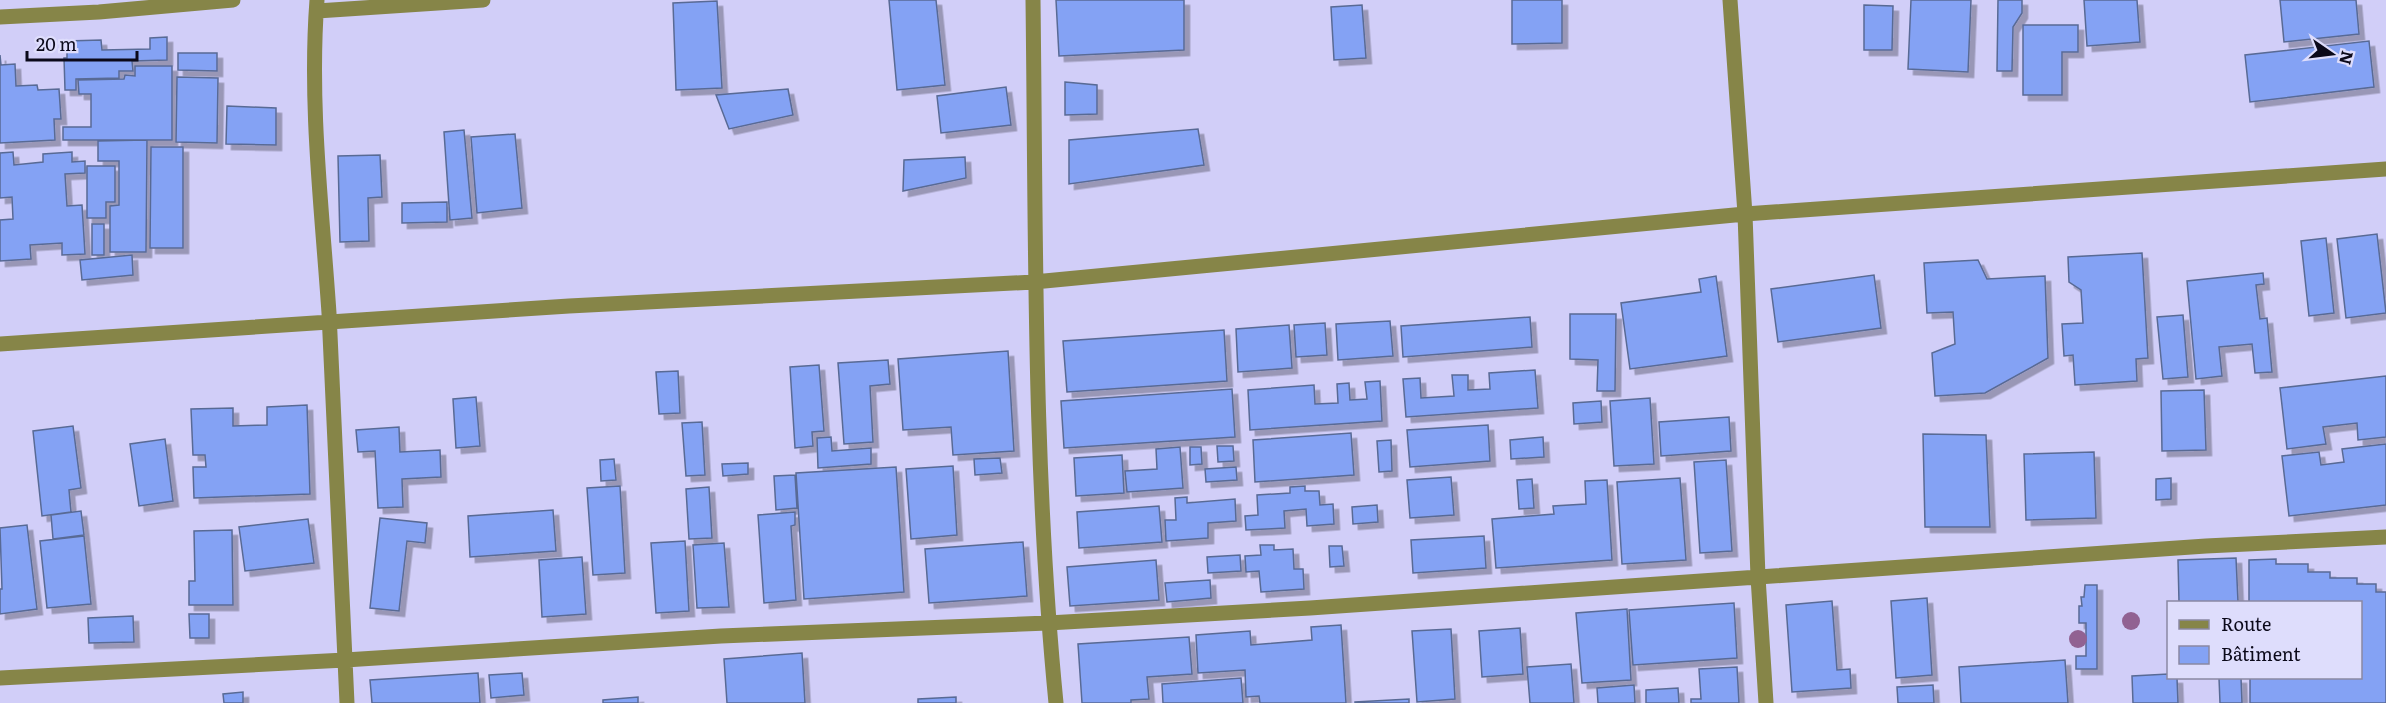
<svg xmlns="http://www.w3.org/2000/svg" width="2386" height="703" font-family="Literata,serif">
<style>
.building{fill:#84a2f4;stroke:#596a95;stroke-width:1.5;filter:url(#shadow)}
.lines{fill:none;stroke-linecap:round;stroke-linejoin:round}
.minor{stroke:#868548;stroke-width:15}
.tree{fill:#916292}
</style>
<defs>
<filter id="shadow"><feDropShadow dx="5.5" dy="5.5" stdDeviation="0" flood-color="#0004"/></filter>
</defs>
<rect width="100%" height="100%" fill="#d1cef8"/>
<!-- building -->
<path class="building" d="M889,0H936L945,85L897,90Z
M1056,0H1184V50L1059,56Z
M1512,0H1562V43L1512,44Z
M1911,0H1971L1968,72L1908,69Z
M1998,0H2022V13L2013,27L2012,71H1997Z
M2084,0H2137L2140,42L2087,46Z
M2280,0H2356L2359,34L2284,42Z
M717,1L722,88L676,90L673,3Z
M1362,5L1366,58L1334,60L1331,7Z
M1864,5L1893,6L1892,50H1864Z
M2023,25H2078V52H2062V95H2023Z
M167,37V60L132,61L133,71H119V78L76,79V90H65L64,58H67V41L101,40L102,50L150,49V38Z
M2369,41L2374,87L2250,102L2245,55Z
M178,53H217V71L178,70Z
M0,55L1,65L15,64L16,86L37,85L38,90L59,89L61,119H54L55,140L0,143Z
M135,66H172V140H63V127H91V94H79L78,80L124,79L125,75L135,76Z
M177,77L218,78L217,143L176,142Z
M1065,82L1097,85V114L1065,115Z
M1006,87L1011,125L941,133L937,96Z
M788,89L793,115L729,129L716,95Z
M227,106L276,108V145L226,144Z
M1198,129L1204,165L1069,184V140Z
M464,130L472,218L450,220L444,132Z
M515,134L522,208L477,213L471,137Z
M147,140L146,252H110V206L119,205V161H98V141Z
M151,147H183V248H150Z
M13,152L14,165L43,162V154L72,152V162L85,161V173L65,174L67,206L82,205L85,254L62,255V243L30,245L31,259L0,261V220L13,219L12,197L0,198V153Z
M380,155L382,197L368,198L369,241L340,242L338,156Z
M965,157L966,178L903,191L904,160Z
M87,166H115V202H106V218H87Z
M447,202V222L402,223V203Z
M92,224H104V255H92Z
M2377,234L2386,313L2346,318L2337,239Z
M2326,238L2334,313L2309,316L2301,241Z
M2142,253L2148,358L2136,359L2137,381L2075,385L2073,355L2064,356L2062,324L2083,323L2081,290L2069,282L2068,257Z
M132,255L133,275L82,280L80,260Z
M1978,260L1987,279L2045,276L2048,358L1985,393L1935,396L1932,353L1955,344L1953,312L1927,313L1924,263Z
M2263,273L2264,284L2256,285L2260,319L2267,318L2272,372L2255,373L2252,344L2219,347L2222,376L2196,379L2187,281Z
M1874,275L1881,328L1778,342L1771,289Z
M1716,276L1727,356L1630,369L1621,303L1701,292L1699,279Z
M1570,314H1616L1615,391H1597L1598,360L1570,359Z
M2183,315L2188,377L2163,379L2157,317Z
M1530,317L1532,347L1403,357L1401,326Z
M1390,321L1393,356L1338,360L1336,324Z
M1325,323L1327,355L1296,357L1294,325Z
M1289,325L1292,368L1238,372L1236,329Z
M1224,330L1227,381L1067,392L1063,341Z
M1008,351L1014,451L953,455L951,427L903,430L898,359Z
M888,360L890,384L870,386L873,442L844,444L838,363Z
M819,365L824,431L812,432L813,446L795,448L790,367Z
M1535,370L1538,408L1406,417L1403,379L1420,378L1421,398L1454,396L1452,375H1468V390L1490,389L1489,373Z
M678,371L680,413L659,414L656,372Z
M2386,376V437L2358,440L2357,423L2323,427L2326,444L2287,449L2280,388Z
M1380,381L1382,421L1250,430L1248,390L1314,385L1315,404L1338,403L1337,384L1349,383L1350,400L1367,399L1365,382Z
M1232,389L1235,437L1064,448L1061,401Z
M2204,390L2206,450L2162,451L2161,391Z
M476,397L480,446L456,448L453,399Z
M1650,398L1654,464L1614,466L1610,401Z
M1601,401L1602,422L1574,424L1573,403Z
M307,405L310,494L194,498L193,467H206L205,455H193L191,409L233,408V426L267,425V407Z
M1729,417L1731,451L1661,456L1659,422Z
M702,422L705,475L686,476L682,423Z
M1488,425L1490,461L1410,467L1407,430Z
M73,426L81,488L69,490L71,512L42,516L33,431Z
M399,427L400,452L440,450L441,477L402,479L403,507L378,508L375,451L358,452L356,430Z
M1351,433L1354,475L1255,482L1253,440Z
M1923,434L1986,435L1990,527H1925Z
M831,437L832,451L871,448V464L818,468L817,438Z
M1543,437L1544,457L1511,459L1510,440Z
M165,439L173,501L139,506L130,444Z
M1391,440L1392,471L1379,472L1377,441Z
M2386,444V505L2289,516L2282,456L2319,452L2321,465L2344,462L2342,449Z
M1217,446H1233L1234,461L1218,462Z
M1180,447L1183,488L1127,492L1125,471L1157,469L1156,449Z
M1190,447H1201L1202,464L1190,465Z
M2094,452L2096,518L2026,520L2024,454Z
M1122,455L1124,493L1076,496L1074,458Z
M1000,458L1002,473L975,475L974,459Z
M614,459L616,480L601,481L600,460Z
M1726,460L1732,551L1700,553L1694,462Z
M748,463V474L723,476L722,464Z
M953,466L957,535L911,539L906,469Z
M896,467L904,592L804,599L796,473Z
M1236,467L1237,480L1206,482L1205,469Z
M795,475L797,508L776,510L774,476Z
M1451,477L1454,515L1410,518L1407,480Z
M1680,478L1686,560L1622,564L1617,482Z
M2171,478V499L2156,500V479Z
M1532,479L1534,508L1519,509L1517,480Z
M1607,480L1612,560L1496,568L1492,519L1554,514L1553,506L1586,504L1585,481Z
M620,486L625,573L593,575L587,488Z
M1305,486V491H1319L1320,505L1333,504L1334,524L1307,526L1306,509L1284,511L1285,528L1246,530L1245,516L1258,515L1257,495L1290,493V487Z
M709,487L712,538L689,539L686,489Z
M1187,497V503L1235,499L1236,521L1208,523V538L1166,541L1165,520H1176L1175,498Z
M1377,505L1378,522L1353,524L1352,507Z
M1159,506L1162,542L1079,548L1077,512Z
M553,510L556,551L470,557L468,516Z
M81,511L84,535L53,539L51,515Z
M795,512V525L791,526L796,600L764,603L758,515Z
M380,518L427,523L425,543L407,541L399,611L370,608Z
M308,519L314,563L245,571L239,527Z
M27,525L37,609L0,614V589H2L0,528Z
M232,530L233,605H189V581H195L194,531Z
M84,536L91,604L47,608L40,541Z
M1484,536L1486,568L1413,573L1411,540Z
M685,541L689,611L656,613L651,543Z
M1023,542L1027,596L929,603L925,549Z
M724,543L729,607L697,608L693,545Z
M1260,545H1274V550L1293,549L1294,569H1303L1304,589L1261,592L1259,571L1246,572L1245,556L1261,555Z
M1329,546H1342L1344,566L1330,567Z
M1240,555L1241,571L1208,573L1207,557Z
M582,557L586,614L542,617L539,560Z
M2236,558L2238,602H2179L2178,560Z
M2276,559V564H2308V572H2330V578H2357V584H2376V592H2386V703H2250V678H2360V602H2249V560Z
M1156,560L1159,600L1070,606L1067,567Z
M1210,580L1211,598L1167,602L1165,583Z
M2085,585H2097V669H2076V656H2086V623H2079V606H2082L2081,597H2084Z
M1927,598L1932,675L1896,678L1891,601Z
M1832,601L1837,670L1850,669L1851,688L1792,692L1786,605Z
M1734,603L1737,658L1633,665L1629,610Z
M1627,609L1631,680L1582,683L1576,613Z
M189,614H209V638H190Z
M133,616L134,642L89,643L88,618Z
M1341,625L1346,703H1260L1259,696L1246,697L1245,670L1198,673L1196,635L1250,631L1251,645L1312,640L1311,627Z
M1520,628L1523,674L1482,677L1479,631Z
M1451,629L1455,699L1417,702L1412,631Z
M1189,637L1192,674L1147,677L1149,699L1131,700V703H1082L1078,644Z
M802,653L805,703H727L724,659Z
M2065,660L2068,703H1961L1959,667Z
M1571,664L1574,703H1530L1527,667Z
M1737,667L1739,703H1691V699H1701L1699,669Z
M478,673L480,703H372L370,680Z
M522,673L524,695L491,698L489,675Z
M2168,674V678H2177L2178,703H2133L2132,676Z
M1241,678L1243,703H1163L1162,684Z
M2219,678H2241L2242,703H2220Z
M1634,685L1635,703H1598L1597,688Z
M1933,685L1934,703H1898L1897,687Z
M1678,688L1679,703H1646V690Z
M243,692V703H224L223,694Z
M638,697V703H603V700Z
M956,697V703H918V699Z
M1409,699V703H1355V702Z"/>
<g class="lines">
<!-- minor -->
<path class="minor" d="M317,0C309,104 322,209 329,313C336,443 340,573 347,703
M1033,0C1036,234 1033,469 1056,703
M1730,0L1745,214L1758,577L1766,703
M317,11L483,0
M0,17L99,12L233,0
M0,344L569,306L1034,282L1745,214L2386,169
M0,678L345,660L721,636L1048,623L1310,608L2206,546L2386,537"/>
</g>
<!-- trees -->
<g class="tree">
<circle cx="2131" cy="621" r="9"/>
<circle cx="2078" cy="639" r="9"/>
</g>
<!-- legend -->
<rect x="2167" y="601" width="195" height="78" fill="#deddfc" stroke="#8a88a2" stroke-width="1.5"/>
<rect x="2179" y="620" width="30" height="9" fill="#868548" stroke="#8a88a2" stroke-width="1.5"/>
<text x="2221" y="631" font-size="18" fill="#0b091a">Route</text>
<rect x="2179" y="646" width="30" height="18" fill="#84a2f4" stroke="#8a88a2" stroke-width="1.5"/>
<text x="2221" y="661" font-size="18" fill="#0b091a">Bâtiment</text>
<!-- north arrow -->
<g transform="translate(2332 54) rotate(104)" stroke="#deddfc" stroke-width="4.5" paint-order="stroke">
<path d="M0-4.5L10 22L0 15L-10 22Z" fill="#0b091a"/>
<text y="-9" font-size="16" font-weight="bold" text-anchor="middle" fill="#0b091a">N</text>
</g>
<!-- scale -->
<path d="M27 51v9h110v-9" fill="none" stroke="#0b091a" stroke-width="3"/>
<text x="36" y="51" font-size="18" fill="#0b091a" stroke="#deddfc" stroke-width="4.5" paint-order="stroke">20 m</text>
</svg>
